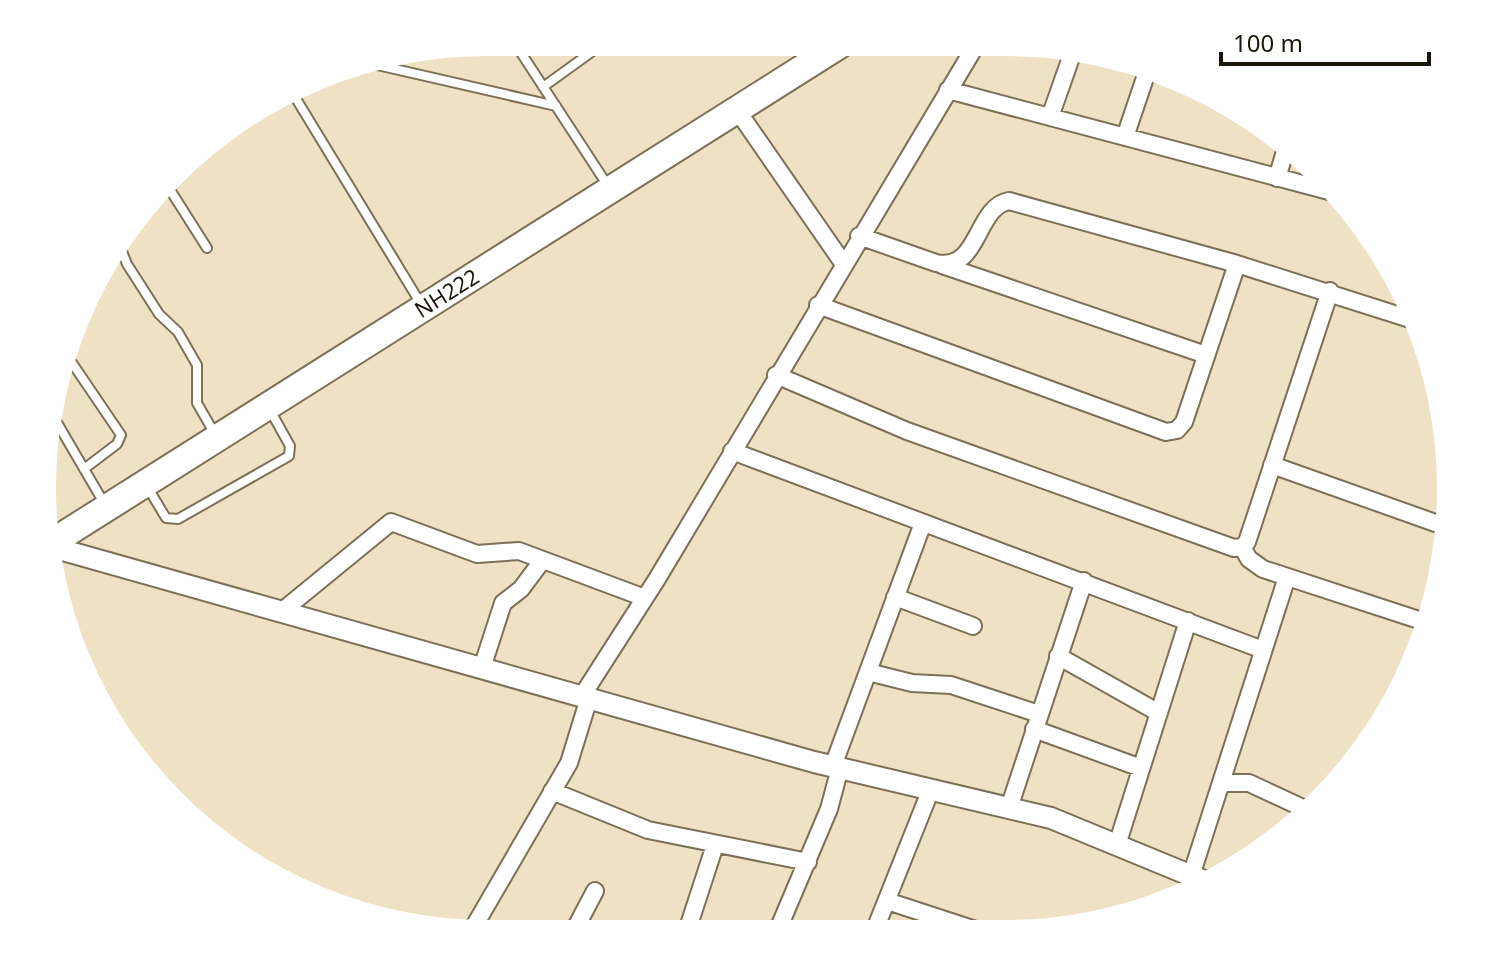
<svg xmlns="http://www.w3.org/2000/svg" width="1493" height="976" font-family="'Noto Sans',sans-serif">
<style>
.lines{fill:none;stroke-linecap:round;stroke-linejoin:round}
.service-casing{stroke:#7c7056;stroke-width:12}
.minor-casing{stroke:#7c7056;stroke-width:20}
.tertiary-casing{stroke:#7c7056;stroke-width:24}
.primary-casing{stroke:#7c7056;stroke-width:30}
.service{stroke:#fff;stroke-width:8}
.minor{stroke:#fff;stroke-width:16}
.tertiary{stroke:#fff;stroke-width:20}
.primary{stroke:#fff;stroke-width:26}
.labels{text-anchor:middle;stroke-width:6;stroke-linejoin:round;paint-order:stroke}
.street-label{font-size:22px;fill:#1b160c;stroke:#fff}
</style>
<rect width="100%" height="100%" fill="#efe1c4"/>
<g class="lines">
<defs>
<path id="service" d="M514,42L608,186
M364,62L556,106
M543,87L604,43
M292,92L421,304
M167,185L207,248
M119,244L127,264L159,314L178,332L197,365V403L215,434
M64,351L121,435L117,444L84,469
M52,414L104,503
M148,488L166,518L178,519L289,456L290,446L270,410"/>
<path id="minor" d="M948,90L1329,191
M737,110L843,263
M1050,117L1074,49
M1125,137L1148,69
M1277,178L1287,145
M859,236L936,263C980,272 975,207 1009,201L1237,264L1413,320
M942,265L1206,355
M818,305L1166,432L1177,430L1184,422L1237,264
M776,375L907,431L1234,548L1242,547L1247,542L1330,291
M732,451L1263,650
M1272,465L1441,525
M1242,547L1249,559L1263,569L1428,623
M895,597L973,626
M281,612L391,522L477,554L519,551L645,598
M1058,656L1159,713
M482,668L503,603L521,589L542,561
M868,672L912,683L951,685L1039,714
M582,696L657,579L976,45
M1034,729L1141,768
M833,766L923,523
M1221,783H1249L1305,809
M552,791L648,830L808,862
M1009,808L1084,581
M1117,845L1188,621
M1191,876L1287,577
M887,901L985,933
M472,930L569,763L589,698
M574,931L595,891
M687,931L715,845
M777,932L829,809L840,768
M874,932L931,789"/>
<path id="tertiary" d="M52,547L814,762L1051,818L1209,883"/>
<g id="primary">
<path id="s1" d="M51,543L841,44"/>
</g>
</defs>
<!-- service casing -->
<use href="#service" class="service-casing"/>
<!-- minor casing -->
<use href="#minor" class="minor-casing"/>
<!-- tertiary casing -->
<use href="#tertiary" class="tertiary-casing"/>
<!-- primary casing -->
<use href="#primary" class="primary-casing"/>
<!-- service -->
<use href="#service" class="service"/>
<!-- minor -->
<use href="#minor" class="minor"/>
<!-- tertiary -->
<use href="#tertiary" class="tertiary"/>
<!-- primary -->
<use href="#primary" class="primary"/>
</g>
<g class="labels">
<!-- street labels -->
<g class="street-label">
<text dy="8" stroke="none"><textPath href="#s1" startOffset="468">NH222</textPath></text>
</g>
</g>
<!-- crop -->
<path d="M0 0H1493V976H0ZM488 56H1005A432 432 0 0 1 1437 488V488A432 432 0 0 1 1005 920H488A432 432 0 0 1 56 488V488A432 432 0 0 1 488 56Z" fill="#fff" fill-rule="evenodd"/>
<!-- scale -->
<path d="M1221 52v12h208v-12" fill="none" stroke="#1b160c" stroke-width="4"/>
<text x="1233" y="52" font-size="24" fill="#1b160c" stroke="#ffffff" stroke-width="6" paint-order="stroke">100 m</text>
</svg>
